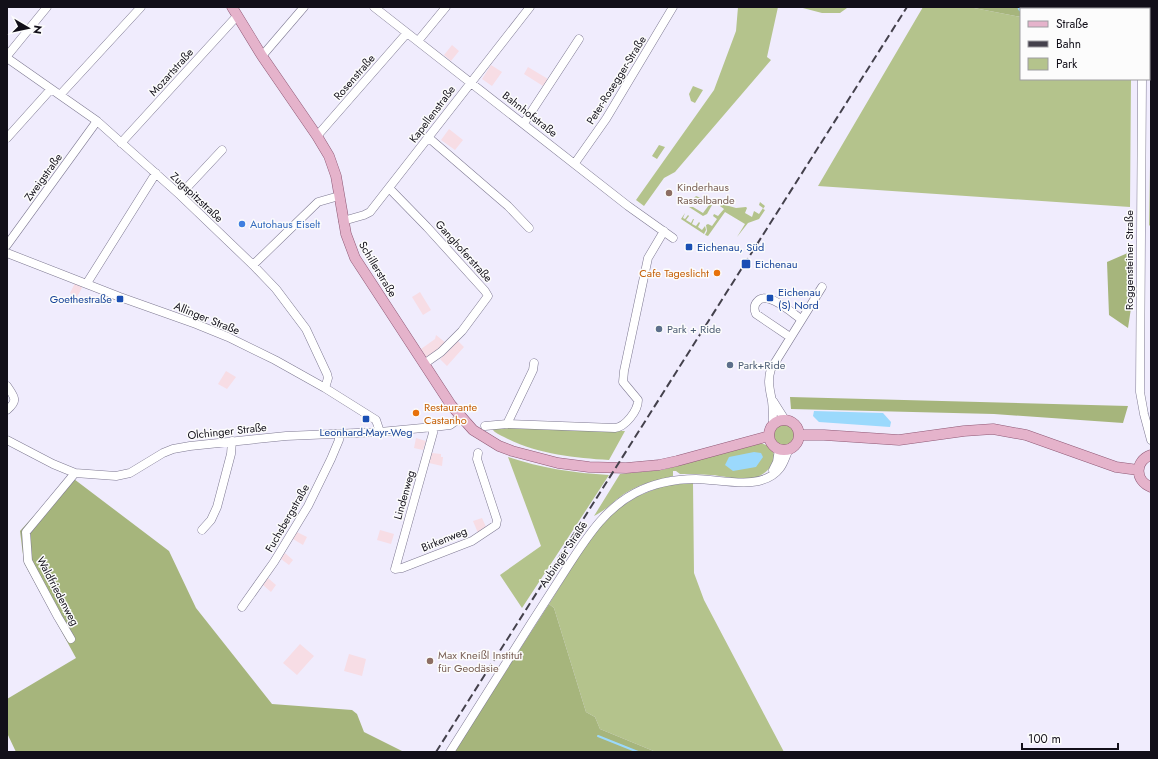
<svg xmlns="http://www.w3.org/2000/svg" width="1158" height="759" font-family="Jost,sans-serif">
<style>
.industrial{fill:#f7dde5}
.green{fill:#b4c38c}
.forest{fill:#a6b57c}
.water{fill:#9bd9fc}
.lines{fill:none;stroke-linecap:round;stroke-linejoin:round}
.stream{stroke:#9bd9fc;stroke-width:2}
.river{stroke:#9bd9fc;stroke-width:11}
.minor-casing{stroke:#7e7992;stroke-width:9}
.major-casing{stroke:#8f5976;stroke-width:11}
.minor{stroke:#fff;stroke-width:8}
.major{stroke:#e5b3cb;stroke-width:10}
.rail{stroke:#44414c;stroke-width:2;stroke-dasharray:8 4;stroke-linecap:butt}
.education-dot{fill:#8d6e63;stroke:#fcfcfc;stroke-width:1.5}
.shop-dot{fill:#3f7fe0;stroke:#fcfcfc;stroke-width:1.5}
.transit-dot{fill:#1a4fb4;stroke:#fcfcfc;stroke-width:1.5}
.food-dot{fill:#e8710a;stroke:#fcfcfc;stroke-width:1.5}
.service-dot{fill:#5c6f8a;stroke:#fcfcfc;stroke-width:1.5}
.labels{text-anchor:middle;stroke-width:3;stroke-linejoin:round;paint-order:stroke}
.street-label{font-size:11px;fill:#120f19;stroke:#fcfcfc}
.education-label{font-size:11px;fill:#785e54;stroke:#fcfcfc;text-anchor:start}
.shop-label{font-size:11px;fill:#366cbe;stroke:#fcfcfc;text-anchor:start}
.transit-label{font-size:11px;fill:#164399;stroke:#fcfcfc;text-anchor:start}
.food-label{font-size:11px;fill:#c56008;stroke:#fcfcfc;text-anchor:end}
.service-label{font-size:11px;fill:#4e5e75;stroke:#fcfcfc;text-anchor:start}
</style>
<rect width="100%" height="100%" fill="#f0ecfd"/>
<!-- industrial -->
<path class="industrial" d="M452,45L459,51L451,61L444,55Z
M491,65L502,72L492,86L482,79Z
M528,67L548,79L543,86L524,74Z
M449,129L463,140L455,150L441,140Z
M75,283L83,286L77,297L70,293Z
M420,292L431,310L423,315L412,297Z
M436,335L446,343L432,356L427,358L421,349L435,339Z
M458,341L464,347L447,366L440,359Z
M226,371L236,377L227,389L218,384Z
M416,438L426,441L423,450L414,448Z
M432,453L441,454V457H443L442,466L429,463Z
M482,518L486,527L478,533L473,521Z
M380,530L394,534L391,544L377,540Z
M297,532L307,537L303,545L293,539Z
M285,553L293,560L289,565L281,559Z
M268,578L276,585L271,592L263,585Z
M300,644L314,656L297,675L283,663Z
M349,654L366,659L362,676L344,671Z"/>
<!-- green -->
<path class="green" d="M738,7H778L767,57L771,60L675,172L664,178L644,206L636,200L714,90L736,31Z
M799,7H861L847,8L840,13H822Z
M923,7H969L1021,17V79H1131L1130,207L818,186Z
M693,86L703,90L695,103L691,101L689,94Z
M1151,106V227L1149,225Z
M659,145L665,147L657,159L652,156Z
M696,196L711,202L706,203L698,200L694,205H689L694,198Z
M760,202L765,206L763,209L765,210L759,219L748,223L737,237L745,224L725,212L708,236L705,235L707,231L706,225L708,224L712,226L717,219L713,216L714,214L718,216L724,209L720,206L722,204L736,208L746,207L747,208L745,213L752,217L754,211L759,214L763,208L759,205Z
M709,205H712L707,214L703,216L689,207H693L703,213Z
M685,213L683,218L685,219L688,215L689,216L686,220L691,223L693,219H694L692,224L696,226L699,222L700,223L698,227L702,230L705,226L706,230L704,234L681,219Z
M773 435a11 11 0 1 1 22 0a11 11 0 1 1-22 0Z
M495,427L625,431L609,460C574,458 536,454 504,437C500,435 495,433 492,429Z
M760,443C783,448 775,470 757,477C743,482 726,476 711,475C701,474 690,474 680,474L676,471H673V476C658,480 643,483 629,491C616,498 607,510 594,516L620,474L662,470Z
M508,457C541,468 574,473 609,475L522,608L500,575L541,546Z
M693,483L694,573L704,600L784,752H656L600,729L595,717L586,712L554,608L549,604L589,540L603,522L619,508L638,496L658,488L669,485Z"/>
<!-- forest -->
<path class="forest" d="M969,7H1091L1104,9H1021V17Z
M1130,252V279L1133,295L1128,328L1109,315L1107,262Z
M790,397L1128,406L1123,423L994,414L791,409Z
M70,476L169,551L196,608L272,704L352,710L357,714L364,732L402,751L401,752H16L7,733V699L76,658L24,563L20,531Z
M549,604L554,608L586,712L595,717L600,729L656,752H454Z"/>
<!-- water -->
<path class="water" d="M814,411L883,413L891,422L890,427L819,422L813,416Z
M754,452L761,453L763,457L756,467L733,471L725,465L729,457Z"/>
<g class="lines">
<!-- stream -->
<path class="stream" d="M598,736L638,752"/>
<!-- river -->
<path class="river" d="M1023,7L1032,9
M1149,32H1151"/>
<defs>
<path id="minor" d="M374,7L628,206L673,238
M1138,7L1139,9
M418,41L446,7
M7,56L47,7
M262,56L304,7
M7,58L97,121L180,195L253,265L276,289L306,329L327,374L328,378L325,388
M1142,79L1140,392L1144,414L1151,440
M60,95L141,7
M524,123L579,39
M317,136L407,33
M7,138L51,89
M429,138L508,206L529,228
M121,143L237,16
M575,163L606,119L673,7
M389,188L427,227L485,291L488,296L462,331L441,352L424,364
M180,195L222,150
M343,221L364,215L370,212L530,7
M7,245L97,121
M7,253L120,297L196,324L228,337L275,360L325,388L376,420L380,432
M253,265L318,202L339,196
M87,283L156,173
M790,337L756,314C754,310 754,305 757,302C766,289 792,313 801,319
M7,386C14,397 19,400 7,410
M773,401L785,420
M507,424L533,370L534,363
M773,425C773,417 773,409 772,401C770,390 767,381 771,369L822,287
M485,426L507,424L615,428C625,427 638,411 638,400L623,382L624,371L648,258L664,231
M433,427V433L395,569L402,568L472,541L496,525L497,520L477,459L478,453
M7,440L53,464L75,473L116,476L130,473L163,453L173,449L190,446L286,436L380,432L433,427L450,425L461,417
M773,470L777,462L779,449
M202,530L211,520L217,507L231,454L232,441
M242,607L274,562L308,506L331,459L339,440V434
M71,639L58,617L28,561L26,532L75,473
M450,752C477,709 505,665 532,622C545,602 557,583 570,563C588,536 605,509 635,493C654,483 675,479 696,479C721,479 762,492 780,468C784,463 786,455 789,449"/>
<path id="major" d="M232,7L262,56L317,136L329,156L336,176L346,234L355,258L451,405L473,430L499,446L512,451L558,463L589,467L626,468L659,465L677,461L769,436
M769 435a15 15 0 1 1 30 0a15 15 0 1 1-30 0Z
M799,435H824L899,440L964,431L993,429L1026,435L1116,467L1138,470
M1151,455C1134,461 1135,481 1151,487"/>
</defs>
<!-- minor casing -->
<use href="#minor" class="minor-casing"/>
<!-- major casing -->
<use href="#major" class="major-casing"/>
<!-- minor -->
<use href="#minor" class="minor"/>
<!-- major -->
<use href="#major" class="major"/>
<!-- rail -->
<path class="rail" d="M436,752L907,7"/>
</g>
<!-- markers -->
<g class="education-dot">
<circle cx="669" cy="193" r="4"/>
<circle cx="430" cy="661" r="4"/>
</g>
<circle class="shop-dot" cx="242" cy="224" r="4"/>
<g class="transit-dot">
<rect x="685" y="243" width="8" height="8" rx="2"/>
<rect x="741" y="259" width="10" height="10" rx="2"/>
<rect x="766" y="294" width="8" height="8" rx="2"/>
<rect x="116" y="295" width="8" height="8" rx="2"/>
<rect x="362" y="415" width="8" height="8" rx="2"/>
</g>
<g class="food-dot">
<circle cx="717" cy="273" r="4"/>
<circle cx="416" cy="413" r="4"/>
</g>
<g class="service-dot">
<circle cx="659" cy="329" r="4"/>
<circle cx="730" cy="365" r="4"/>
</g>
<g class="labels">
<!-- street labels -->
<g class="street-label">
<text transform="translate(171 72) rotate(-48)" y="4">Mozartstraße</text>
<text transform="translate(354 77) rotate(-49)" y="4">Rosenstraße</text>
<text transform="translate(616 80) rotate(-58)" y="4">Peter-Rosegger-Straße</text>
<text transform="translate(432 114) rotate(-53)" y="4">Kapellenstraße</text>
<text transform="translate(530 114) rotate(38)" y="4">Bahnhofstraße</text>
<text transform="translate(43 177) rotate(-54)" y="4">Zweigstraße</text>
<text transform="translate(197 197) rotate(43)" y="4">Zugspitzstraße</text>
<text transform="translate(464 251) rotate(48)" y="4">Ganghoferstraße</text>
<text transform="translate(1129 260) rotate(-90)" y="4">Roggensteiner Straße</text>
<text transform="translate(378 269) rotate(59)" y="4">Schillerstraße</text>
<text transform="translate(207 318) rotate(22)" y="4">Allinger Straße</text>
<text transform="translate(227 431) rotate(-6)" y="4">Olchinger Straße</text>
<text transform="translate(404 495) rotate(-74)" y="4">Lindenweg</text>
<text transform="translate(287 518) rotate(-60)" y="4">Fuchsbergstraße</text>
<text transform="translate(444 539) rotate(-22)" y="4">Birkenweg</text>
<text transform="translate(563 554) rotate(-56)" y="4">Aubinger Straße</text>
<text transform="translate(58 591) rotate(62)" y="4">Waldfriedenweg</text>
</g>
<!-- education labels -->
<g class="education-label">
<text x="677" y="191">Kinderhaus<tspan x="677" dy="13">Rasselbande</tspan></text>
<text x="438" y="659">Max Kneißl Institut<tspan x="438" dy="13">für Geodäsie</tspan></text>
</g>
<!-- shop labels -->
<g class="shop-label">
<text x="250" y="228">Autohaus Eiselt</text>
</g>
<!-- transit labels -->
<g class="transit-label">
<text x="697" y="251">Eichenau, Süd</text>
<text x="755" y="268">Eichenau</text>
<text x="778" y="296">Eichenau<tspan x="778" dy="13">(S) Nord</tspan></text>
<text x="112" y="303" text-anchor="end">Goethestraße</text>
<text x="366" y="436" text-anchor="middle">Leonhard-Mayr-Weg</text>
</g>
<!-- food labels -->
<g class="food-label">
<text x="709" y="277">Cafe Tageslicht</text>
<text x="424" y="411" text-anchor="start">Restaurante<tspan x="424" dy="13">Castanho</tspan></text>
</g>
<!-- service labels -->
<g class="service-label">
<text x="667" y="333">Park + Ride</text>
<text x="738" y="369">Park+Ride</text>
</g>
</g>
<!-- border -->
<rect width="1158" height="759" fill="none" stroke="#120f19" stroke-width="16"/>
<!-- legend -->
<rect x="1020" y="8" width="130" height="72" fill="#fcfcfc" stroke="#9e9da1"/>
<rect x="1028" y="21" width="20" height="6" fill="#e5b3cb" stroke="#9e9da1"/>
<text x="1056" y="28" font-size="12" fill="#120f19">Straße</text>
<rect x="1028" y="41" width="20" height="6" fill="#44414c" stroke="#9e9da1"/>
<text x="1056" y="48" font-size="12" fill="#120f19">Bahn</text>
<rect x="1028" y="58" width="20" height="12" fill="#b4c38c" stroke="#9e9da1"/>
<text x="1056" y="68" font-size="12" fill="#120f19">Park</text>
<!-- north arrow -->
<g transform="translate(28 28) rotate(99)" stroke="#fcfcfc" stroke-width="3" paint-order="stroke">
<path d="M0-3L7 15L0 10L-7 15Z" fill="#120f19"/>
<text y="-6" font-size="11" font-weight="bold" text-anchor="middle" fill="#120f19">N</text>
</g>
<!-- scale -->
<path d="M1022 743v6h96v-6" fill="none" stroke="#120f19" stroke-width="2"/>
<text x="1028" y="743" font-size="12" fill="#120f19" stroke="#fcfcfc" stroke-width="3" paint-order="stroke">100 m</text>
</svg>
